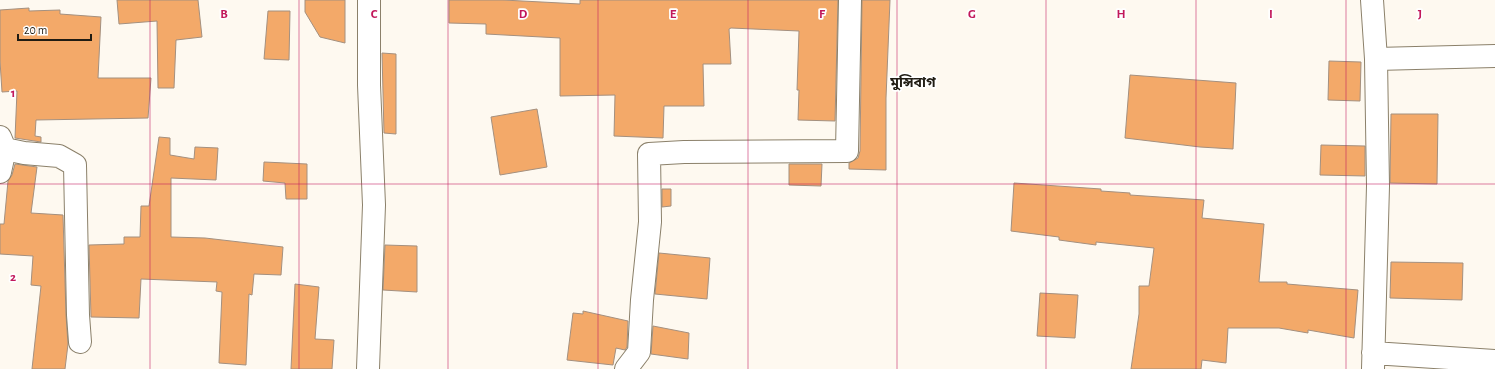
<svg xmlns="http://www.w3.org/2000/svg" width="1495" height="369" font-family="'Alegreya Sans','Noto Sans Bengali',sans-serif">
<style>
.building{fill:#f3a969;stroke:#a4907f}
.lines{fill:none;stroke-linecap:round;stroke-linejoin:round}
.minor-casing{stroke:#8b806a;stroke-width:24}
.minor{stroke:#fff;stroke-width:22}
.grid{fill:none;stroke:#c2185b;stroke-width:1;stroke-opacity:0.55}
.labels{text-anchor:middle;stroke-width:3.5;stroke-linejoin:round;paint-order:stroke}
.quarter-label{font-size:14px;font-weight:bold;fill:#201c13;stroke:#fff}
.grid-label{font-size:13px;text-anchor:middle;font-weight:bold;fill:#c2185b;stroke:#fff;stroke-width:3.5;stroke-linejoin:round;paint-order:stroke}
</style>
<rect width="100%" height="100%" fill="#fef9f0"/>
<!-- building -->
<path class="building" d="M117,0H198L202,37L176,40L174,88H158L157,21L119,24Z
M305,0H345V43L320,37L305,12Z
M449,0H503L580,4V0H838L835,121L798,120L799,90H797L799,31L731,28L729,29L731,64H703L704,106H664L663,138L614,136L615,95L560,96V38L486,34V24L449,23Z
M862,0H890L886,98V170L849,169V163L858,158L860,151Z
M29,8V11L60,10V14L101,17L98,78H151L148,118L36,120L35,136L41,137V142L15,138L17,91L2,92L0,61V10Z
M268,11H290L289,60L264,59Z
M382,53L396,54V134L384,133Z
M1329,61L1361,62L1360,101L1328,100Z
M1130,75L1236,83L1233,149L1200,147L1125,138Z
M537,109L547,167L500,175L491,117Z
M1391,114H1438L1437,184L1390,183Z
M159,137L170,138V155L194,159L195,147L218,148L216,180L171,178V237L205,238L283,247L281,275L254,274L252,295L249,294L246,365L219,363L222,292L216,291L217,282L141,279L139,318L91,317L89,245L124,244V237H140L141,206H149Z
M1321,145L1365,146V176L1320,175Z
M264,162L307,164V199H286L285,183L263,181Z
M15,164L37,167L31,213L63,215L66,315L68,344L65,369H32L41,286L31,285L33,256L0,254V224H4L8,181L12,175Z
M789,164H822L821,186L789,185Z
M1014,183L1101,189V191L1130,193V195L1204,200L1202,218L1264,224L1259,282H1287V284L1358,290L1354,338L1308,330V333L1279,328H1228L1226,363L1202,360L1201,369H1131L1139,314V286H1149L1154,248L1096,242V245L1059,240V237L1011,231Z
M662,189H671V206L662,207Z
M385,245L417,246V292L383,290Z
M659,253L710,258L707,299L655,294Z
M1391,262L1463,263L1462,300L1390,298Z
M295,284L319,287L315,339L334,340L332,369H291Z
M1040,293L1078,295L1075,338L1037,336Z
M583,311L628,321L627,347L625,350L616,348L613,365L567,360L573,313L583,314Z
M653,326L689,333L688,359L651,354Z"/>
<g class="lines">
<defs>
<path id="minor" d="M1372,0L1376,59L1378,186L1373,369
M1376,59L1495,56
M0,137L5,149L24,153L59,156L75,165L78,315L80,342
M0,172L5,149
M1373,353L1495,361
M368,369L374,205L369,85V0
M626,369L639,352L642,300L650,222L649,154L684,152L847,151L850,0"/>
</defs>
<!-- minor casing -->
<use href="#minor" class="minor-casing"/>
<!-- minor -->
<use href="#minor" class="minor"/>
</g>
<!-- grid -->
<path class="grid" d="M150,0V369M299,0V369M448,0V369M598,0V369M748,0V369M897,0V369M1046,0V369M1196,0V369M1346,0V369M0,184H1495"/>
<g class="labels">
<!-- quarter labels -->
<g class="quarter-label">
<text x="913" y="87">মুন্সিবাগ</text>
</g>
</g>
<g class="grid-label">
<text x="224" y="18">B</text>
<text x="374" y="18">C</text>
<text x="523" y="18">D</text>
<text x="673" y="18">E</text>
<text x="822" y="18">F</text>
<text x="972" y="18">G</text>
<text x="1121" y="18">H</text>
<text x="1271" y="18">I</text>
<text x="1420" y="18">J</text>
<text x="13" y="97">1</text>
<text x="13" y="281">2</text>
</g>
<!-- scale -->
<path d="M18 34v6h73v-6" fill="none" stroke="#201c13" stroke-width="2"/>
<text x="24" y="34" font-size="12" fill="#201c13" stroke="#ffffff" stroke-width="3" paint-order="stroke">20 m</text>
</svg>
